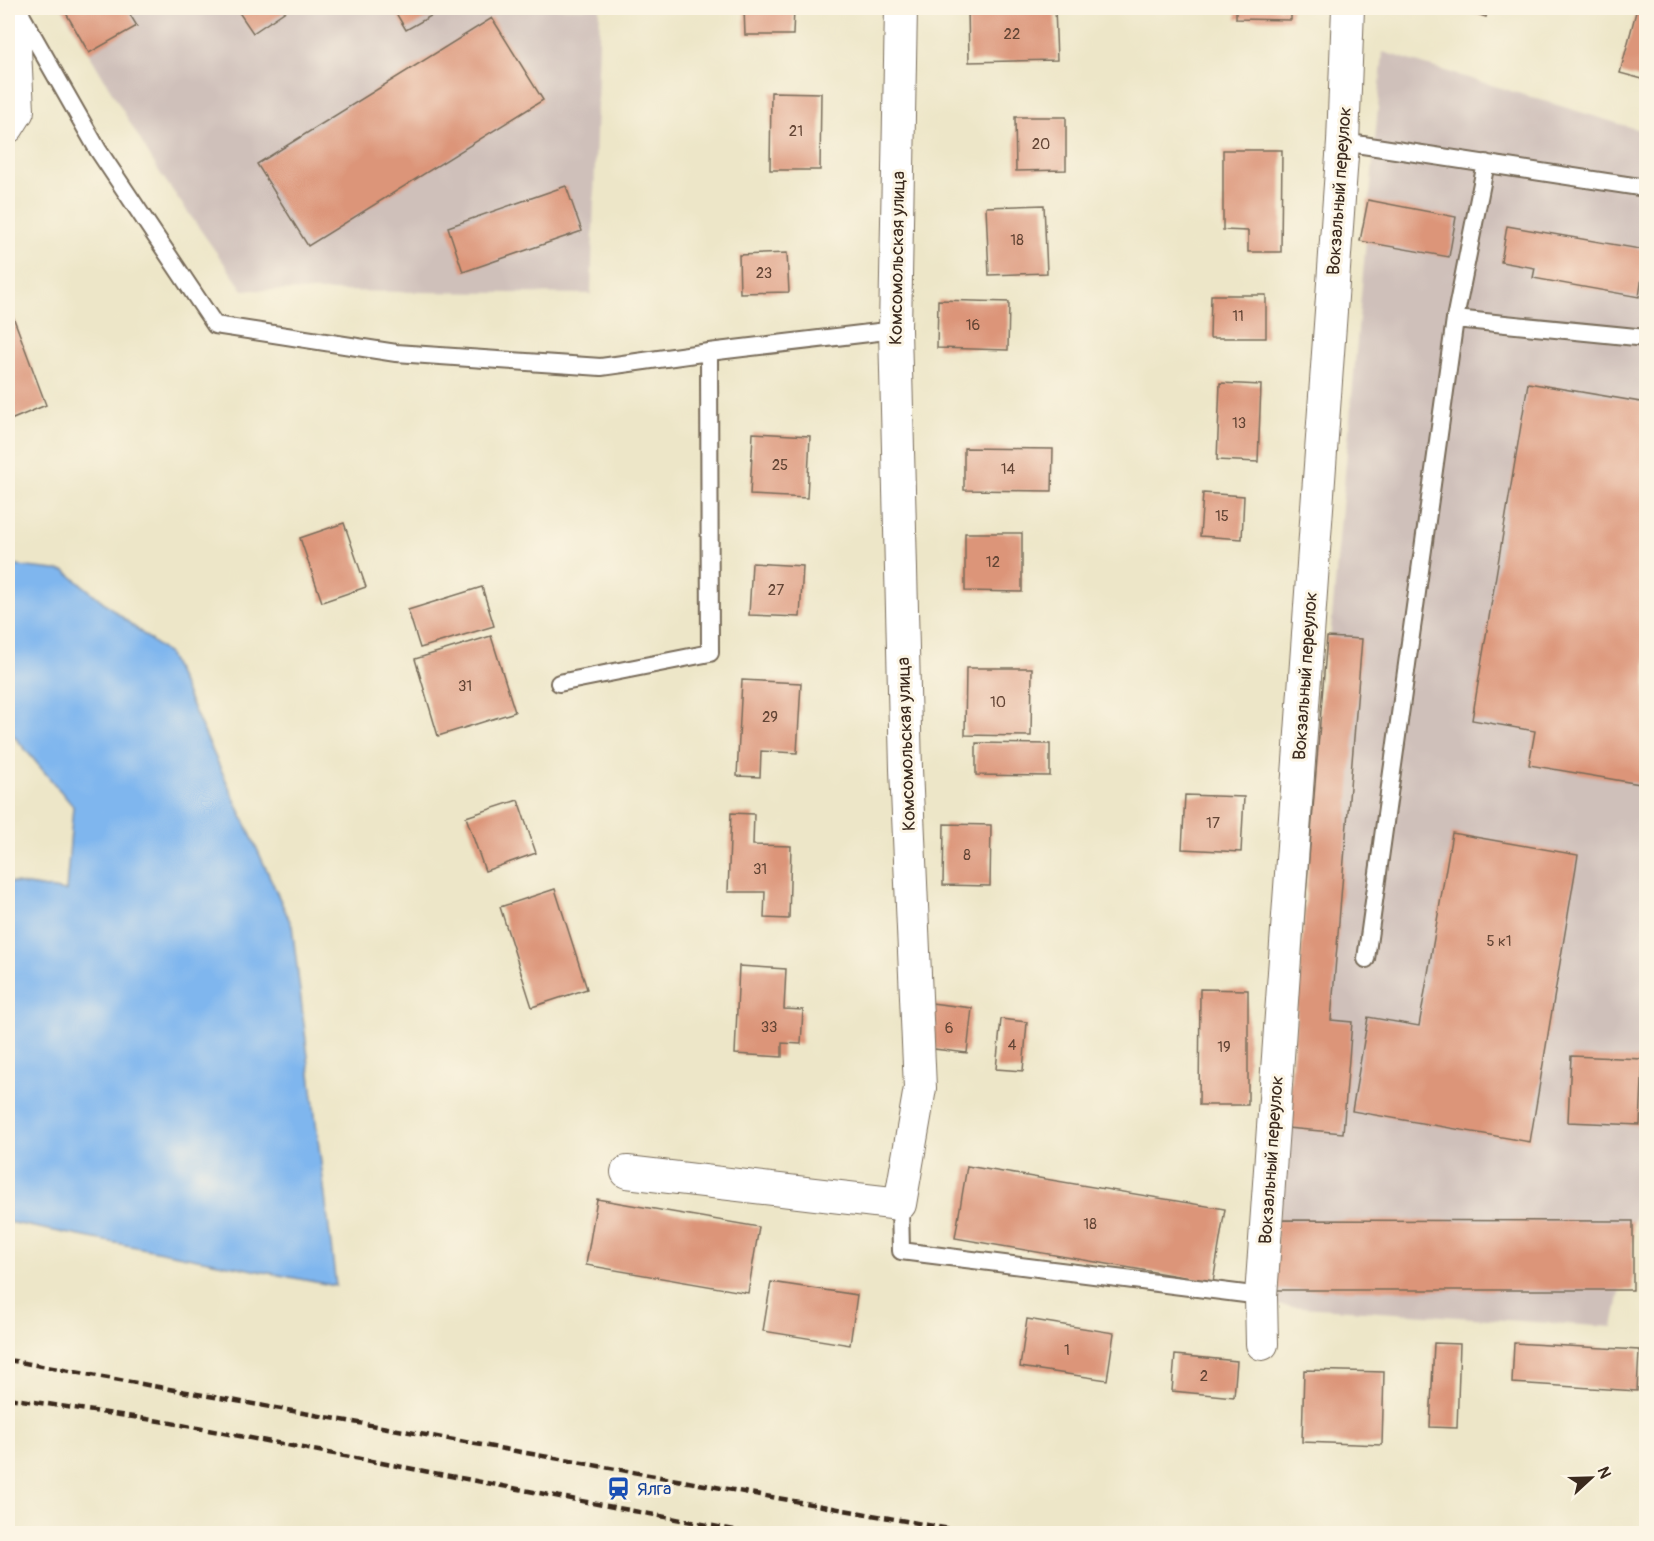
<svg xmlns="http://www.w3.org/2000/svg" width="1654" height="1541" font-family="Pangolin,sans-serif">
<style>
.industrial{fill:#cfc0ba}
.water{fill:#7fb6ee;stroke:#5d7086;stroke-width:1.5}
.building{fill:#dc9579}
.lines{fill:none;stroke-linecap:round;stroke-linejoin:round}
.lane-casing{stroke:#796c5a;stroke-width:20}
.street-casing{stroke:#796c5a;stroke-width:34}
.lane{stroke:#fff;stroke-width:16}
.street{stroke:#fff;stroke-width:32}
.rail{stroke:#3b2a1e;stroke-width:4.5;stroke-dasharray:9 4.5;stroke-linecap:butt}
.labels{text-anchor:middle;stroke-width:6;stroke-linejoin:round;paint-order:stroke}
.number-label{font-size:15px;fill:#634535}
.street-label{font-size:18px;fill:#3b2a1e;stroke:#fcf5e5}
.transit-label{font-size:18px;fill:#164399;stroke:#fcf5e5;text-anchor:start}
</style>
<rect width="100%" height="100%" fill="#fcf5e5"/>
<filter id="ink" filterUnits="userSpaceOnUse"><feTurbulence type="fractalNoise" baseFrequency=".0167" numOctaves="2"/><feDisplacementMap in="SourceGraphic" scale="12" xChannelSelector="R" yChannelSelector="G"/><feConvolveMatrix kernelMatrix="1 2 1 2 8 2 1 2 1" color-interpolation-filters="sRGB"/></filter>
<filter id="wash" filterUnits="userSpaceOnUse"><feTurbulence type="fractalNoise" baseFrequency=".008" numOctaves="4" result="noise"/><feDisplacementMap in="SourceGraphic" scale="24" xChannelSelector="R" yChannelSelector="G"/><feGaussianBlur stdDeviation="1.35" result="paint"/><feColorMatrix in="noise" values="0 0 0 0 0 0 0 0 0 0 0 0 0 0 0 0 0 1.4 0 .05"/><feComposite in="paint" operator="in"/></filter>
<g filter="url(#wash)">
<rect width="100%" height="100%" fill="#ede6c8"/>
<!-- industrial -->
<path class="industrial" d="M62,8H600L591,294L243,290L158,170Z
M1383,52L1646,132V1159L1613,1327L1270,1305Z"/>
<!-- water -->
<path class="water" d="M8,565L65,571L169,655L292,926L336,1286L8,1222V882L66,891L73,806L8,729Z"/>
<g id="blocks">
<!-- building -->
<path class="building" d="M63,8H126L137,26L89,53Z
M236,8H290L253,33Z
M393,8H445L406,30Z
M744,8H794L793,35H745Z
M968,8H1055L1057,60L969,62Z
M1236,8H1291V20L1236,19Z
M1460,8H1489L1486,17Z
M1637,8H1646V80L1620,73Z
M492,18L543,100L308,246L257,164Z
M771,92L821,93L820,170H770Z
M1015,117H1066V170L1016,171Z
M1223,150H1282L1281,252H1248V231L1223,230Z
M566,186L582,231L463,272L448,227Z
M1368,200L1456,217L1449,257L1360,241Z
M1044,205L1047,273L989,275L986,207Z
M1507,226L1646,250L1639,297L1533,278L1535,268L1501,262Z
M787,253L789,292L740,293L739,255Z
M1211,295H1266V338H1210Z
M938,300L1009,302L1008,350L937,348Z
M8,303L46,405L8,421Z
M1220,383L1261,385L1258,462L1217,460Z
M1528,383L1646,403V785L1529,765L1535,731L1472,720Z
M753,433L810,436L807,498L750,495Z
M964,448L1053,449L1052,491L964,490Z
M1203,493L1244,496L1242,539L1200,536Z
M344,523L366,587L322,602L300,538Z
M965,533H1022V592L965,591Z
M752,563L803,566L800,617L749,615Z
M482,587L494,626L420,648L408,610Z
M491,636L515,712L438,736L415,659Z
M1327,637L1362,639L1331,1020L1352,1022L1343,1133L1287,1128Z
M966,668H1032L1031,736L965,735Z
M742,680L801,683L797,753L761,751L760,777L737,776Z
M976,743L1050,744V776L976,775Z
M1185,795L1244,797L1241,852L1182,849Z
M518,800L536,853L485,871L466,817Z
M731,813L754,814L753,845L791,846L789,919L764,918L765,892H728Z
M944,824L991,825L990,886L943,885Z
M1452,833L1578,855L1530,1142L1352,1111L1368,1017L1419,1026Z
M555,889L587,989L532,1007L500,907Z
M739,966L786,969L784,1009L803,1010L801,1044L782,1043V1057L735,1054Z
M1200,989L1248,990V1105H1199Z
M931,1003L972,1008L967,1053L926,1048Z
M1001,1019L1027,1022L1023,1071L996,1069Z
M1571,1056L1643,1059L1640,1125L1568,1122Z
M967,1166L1225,1209L1213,1282L955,1238Z
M597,1199L759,1227L748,1293L586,1265Z
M1276,1220L1633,1221V1290H1276Z
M771,1282L857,1295L850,1345L763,1331Z
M1027,1319L1114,1333L1107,1380L1020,1367Z
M1434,1343L1460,1344L1457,1428L1430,1427Z
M1514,1343L1639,1350L1637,1391L1512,1383Z
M1175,1355L1237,1361L1234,1397L1172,1391Z
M1304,1370L1384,1372L1382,1445L1302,1442Z"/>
</g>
</g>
<g filter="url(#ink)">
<use href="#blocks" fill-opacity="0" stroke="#796c5a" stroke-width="1.5"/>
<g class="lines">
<defs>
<path id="lane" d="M20,13L98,150L215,325L396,353L601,367L709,352
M1343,142L1646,188
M1455,319L1646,338
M559,683L710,653L709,352L895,330
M1366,959L1455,319L1486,163
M900,1204L901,1251L1261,1296"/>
<path id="street" d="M8,127L18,111L13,8
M627,1172L900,1204L920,1088L906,769L895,330L901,8
M1262,1344L1261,1296L1343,142L1348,8"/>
</defs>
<!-- lane casing -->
<use href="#lane" class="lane-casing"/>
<!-- street casing -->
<use href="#street" class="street-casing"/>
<!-- lane -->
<use href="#lane" class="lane"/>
<!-- street -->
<use href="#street" class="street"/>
<!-- rail -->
<path class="rail" d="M8,1360L978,1534
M8,1398L166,1422L755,1534"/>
</g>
</g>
<!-- icons -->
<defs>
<symbol id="station-bare" viewBox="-9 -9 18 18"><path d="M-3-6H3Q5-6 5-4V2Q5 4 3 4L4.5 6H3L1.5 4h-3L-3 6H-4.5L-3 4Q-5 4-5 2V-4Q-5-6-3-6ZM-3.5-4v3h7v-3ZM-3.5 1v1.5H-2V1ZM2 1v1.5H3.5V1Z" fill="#1a4fb4" stroke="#fcf5e5" stroke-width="2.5" paint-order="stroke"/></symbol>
</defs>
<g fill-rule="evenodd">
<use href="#station-bare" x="602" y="1472" width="33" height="33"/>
</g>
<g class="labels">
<!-- number labels -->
<g class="number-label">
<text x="1012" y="39">22</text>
<text x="796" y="136">21</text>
<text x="1041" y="149">20</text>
<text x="1017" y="245">18</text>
<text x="764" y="278">23</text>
<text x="1238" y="321">11</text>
<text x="973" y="330">16</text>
<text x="1239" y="428">13</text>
<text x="780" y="470">25</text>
<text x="1008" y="474">14</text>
<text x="1222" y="521">15</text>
<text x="993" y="567">12</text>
<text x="776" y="595">27</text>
<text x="465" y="691">31</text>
<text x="998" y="707">10</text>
<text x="770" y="722">29</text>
<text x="1213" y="828">17</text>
<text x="967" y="860">8</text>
<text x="760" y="874">31</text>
<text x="1499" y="946">5 к1</text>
<text x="769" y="1032">33</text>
<text x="949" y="1033">6</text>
<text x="1012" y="1050">4</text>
<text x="1224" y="1052">19</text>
<text x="1090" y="1229">18</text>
<text x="1067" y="1355">1</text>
<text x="1204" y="1381">2</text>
</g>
<!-- street labels -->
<g class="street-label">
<text transform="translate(1339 191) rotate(-86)" y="6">Вокзальный переулок</text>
<text transform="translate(897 258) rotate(-89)" y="6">Комсомольская улица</text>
<text transform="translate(1305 676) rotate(-86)" y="6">Вокзальный переулок</text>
<text transform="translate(906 744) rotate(-92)" y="6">Комсомольская улица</text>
<text transform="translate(1271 1160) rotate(-86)" y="6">Вокзальный переулок</text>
</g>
<!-- transit labels -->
<g class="transit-label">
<text x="637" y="1495">Ялга</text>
</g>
</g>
<!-- margin -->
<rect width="1654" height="1541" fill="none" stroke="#fcf5e5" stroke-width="30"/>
<!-- north arrow -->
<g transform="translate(1591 1478) rotate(68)" stroke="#fcf5e5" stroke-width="4.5" paint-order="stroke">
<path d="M0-4.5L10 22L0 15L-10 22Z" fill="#3b2a1e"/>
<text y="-9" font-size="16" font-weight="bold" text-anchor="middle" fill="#3b2a1e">N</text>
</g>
</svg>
